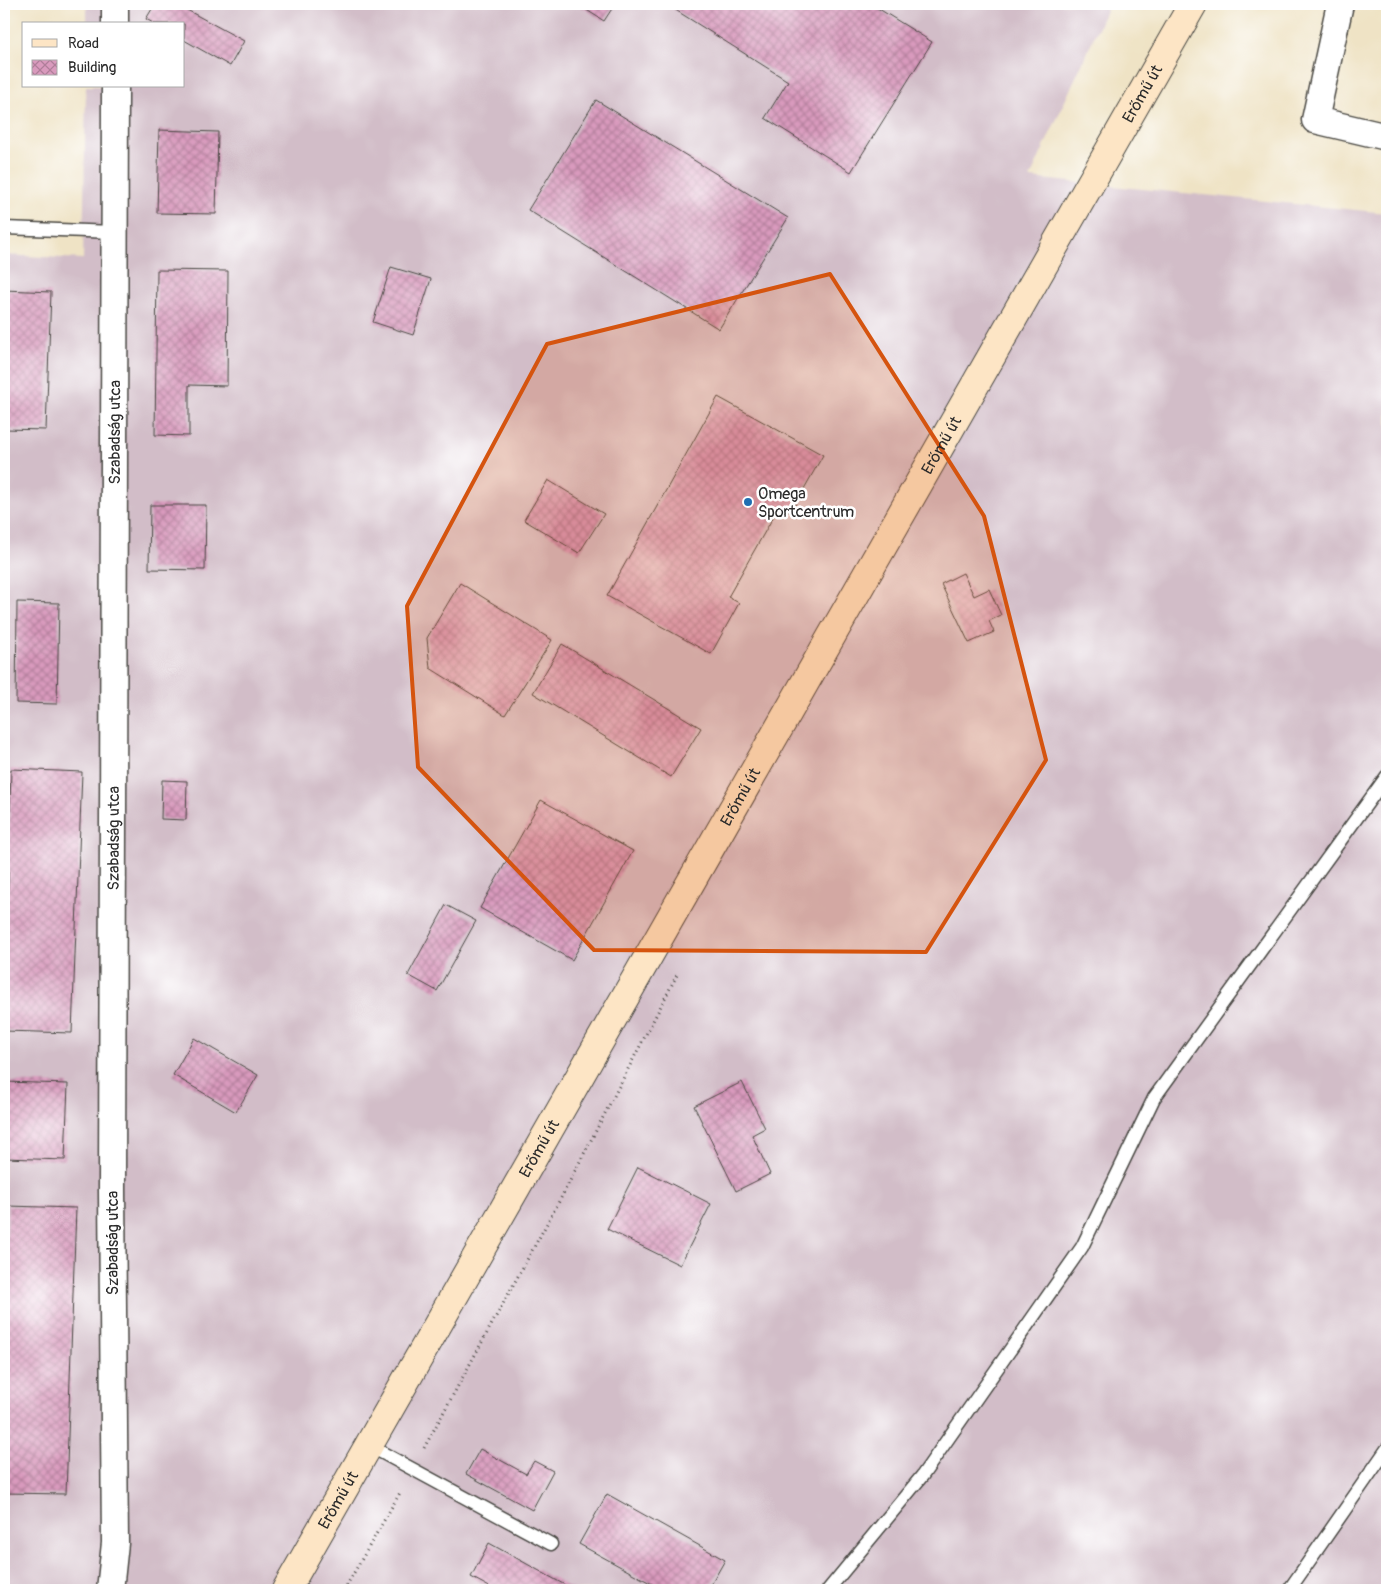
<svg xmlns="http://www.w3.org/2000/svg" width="1391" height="1594" font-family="Pangolin,sans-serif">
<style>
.industrial{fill:#d2bdc8}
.building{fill:url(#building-cross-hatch)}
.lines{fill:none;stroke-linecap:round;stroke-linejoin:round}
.lane-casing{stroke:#484742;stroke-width:15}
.street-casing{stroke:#484742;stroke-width:29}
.secondary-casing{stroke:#484742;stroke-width:30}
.path{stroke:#484742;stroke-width:3;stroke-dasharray:1 4;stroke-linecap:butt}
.lane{stroke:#fff;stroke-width:12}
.street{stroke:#fff;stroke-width:26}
.secondary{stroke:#fde5c5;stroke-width:28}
.marked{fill:#d5540f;fill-opacity:0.2;stroke:#d5540f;stroke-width:4;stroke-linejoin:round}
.poi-dot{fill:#1f6fb2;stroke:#fff;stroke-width:2}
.labels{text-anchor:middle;stroke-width:5;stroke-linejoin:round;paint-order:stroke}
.street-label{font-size:16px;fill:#2b2b2b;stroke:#fff}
.poi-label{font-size:16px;fill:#2b2b2b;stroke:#fff;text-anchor:start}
</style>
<defs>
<pattern id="building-cross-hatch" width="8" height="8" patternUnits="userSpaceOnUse" patternTransform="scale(1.25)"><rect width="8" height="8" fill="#d99abd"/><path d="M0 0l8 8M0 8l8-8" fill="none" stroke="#b07e9a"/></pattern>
</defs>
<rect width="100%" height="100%" fill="#fff"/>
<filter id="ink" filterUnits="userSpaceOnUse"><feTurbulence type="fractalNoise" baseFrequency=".02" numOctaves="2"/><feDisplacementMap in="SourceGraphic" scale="10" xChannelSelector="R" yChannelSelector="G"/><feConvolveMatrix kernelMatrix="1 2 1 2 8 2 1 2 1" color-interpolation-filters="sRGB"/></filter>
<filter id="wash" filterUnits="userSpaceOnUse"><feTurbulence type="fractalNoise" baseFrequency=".0096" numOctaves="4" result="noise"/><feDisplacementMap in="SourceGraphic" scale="20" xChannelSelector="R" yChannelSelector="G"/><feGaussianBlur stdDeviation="1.12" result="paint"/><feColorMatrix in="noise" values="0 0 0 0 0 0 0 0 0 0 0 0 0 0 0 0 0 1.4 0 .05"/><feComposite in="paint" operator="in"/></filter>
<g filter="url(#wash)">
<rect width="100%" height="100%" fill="#efe3c5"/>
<!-- industrial -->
<path class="industrial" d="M87,4H1109L1030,178L1387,213V1590H4V255L83,259L86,86H184V24H87Z"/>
<g id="blocks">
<!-- building -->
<path class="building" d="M155,4H176L244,41L230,66L184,40V24H155L146,19Z
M577,4H615L604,21Z
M666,4H871L932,42L851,172L765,118L788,81Z
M596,100L788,218L719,329L528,210Z
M159,130L218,132L216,214L157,213Z
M391,267L431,279L413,335L373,322Z
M157,270L228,271L227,386L189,385V436L155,435Z
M4,290L51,292L46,430L4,429Z
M718,397L823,455L791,512L780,505L728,597L739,603L711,654L607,596Z
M548,480L604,514L579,553L524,520Z
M150,505H206L205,570L149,569Z
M963,573L974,596L989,589L1001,615L989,621L994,632L969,643L941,584Z
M460,583L552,640L505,715L430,668L427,638Z
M17,602L59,603L57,704L16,703Z
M562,644L701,728L671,777L533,693Z
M11,769L82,772L72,1033L4,1031Z
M162,780L187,781L186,820L161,819Z
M541,800L633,851L572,960L480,908Z
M446,905L476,921L437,991L408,975Z
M194,1038L258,1075L236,1112L173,1075Z
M4,1082L68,1084L65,1160L4,1158Z
M742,1082L765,1128L752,1135L770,1174L736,1191L694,1106Z
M638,1167L711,1204L680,1265L607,1229Z
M8,1206L76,1208L66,1494L4,1493V1338Z
M480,1449L526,1474L534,1461L553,1471L532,1510L466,1474Z
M607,1494L725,1560L708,1590H663L579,1544Z
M489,1543L574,1590H495L471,1577Z"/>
</g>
</g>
<g filter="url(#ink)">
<use href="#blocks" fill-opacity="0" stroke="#484742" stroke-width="1"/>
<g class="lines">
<defs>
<path id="lane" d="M4,228L114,232
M368,1445L551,1544
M828,1590L922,1476L1082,1247L1154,1098L1387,776
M1289,1590L1387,1449"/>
<g id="street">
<path d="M1340,4L1315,120L1387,137"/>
<path d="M115,24V4"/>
<path id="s1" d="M110,1590L115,1543L112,1191L115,86"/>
</g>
<g id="secondary">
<path id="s2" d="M286,1590L1193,4"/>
</g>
</defs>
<!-- lane casing -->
<use href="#lane" class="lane-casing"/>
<!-- street casing -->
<use href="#street" class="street-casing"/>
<!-- secondary casing -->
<use href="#secondary" class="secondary-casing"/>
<!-- path -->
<path class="path" d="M424,1448L562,1196L678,973
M344,1590L401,1491"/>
<!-- lane -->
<use href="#lane" class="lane"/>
<!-- street -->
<use href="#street" class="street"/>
<!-- secondary -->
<use href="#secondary" class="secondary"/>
</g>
</g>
<!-- marked area -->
<path class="marked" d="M830,274L984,516L1046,760L926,952L594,950L418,767L407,606L547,344Z"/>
<!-- markers -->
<circle class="poi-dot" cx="748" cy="502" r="5"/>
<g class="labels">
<!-- street labels -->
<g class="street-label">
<text dy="6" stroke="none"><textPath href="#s2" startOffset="1724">Erőmű út</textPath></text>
<text dy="6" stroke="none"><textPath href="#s1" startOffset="1158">Szabadság utca</textPath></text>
<text dy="6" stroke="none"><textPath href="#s2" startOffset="1319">Erőmű út</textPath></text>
<text dy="6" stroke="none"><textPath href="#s2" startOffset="914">Erőmű út</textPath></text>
<text dy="6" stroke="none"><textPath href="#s1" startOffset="752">Szabadság utca</textPath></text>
<text dy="6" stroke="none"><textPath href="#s2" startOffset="509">Erőmű út</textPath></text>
<text transform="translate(112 1243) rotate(-90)" y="6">Szabadság utca</text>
<text dy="6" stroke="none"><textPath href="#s2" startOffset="104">Erőmű út</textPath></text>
</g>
<!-- poi labels -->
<g class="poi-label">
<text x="758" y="499">Omega<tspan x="758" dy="18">Sportcentrum</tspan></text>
</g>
</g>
<!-- margin -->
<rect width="1391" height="1594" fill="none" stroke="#fff" stroke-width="20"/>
<!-- legend -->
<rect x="22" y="22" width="162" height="65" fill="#ffffff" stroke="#aaaaaa"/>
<rect x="32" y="39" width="25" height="8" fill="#fde5c5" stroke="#aaaaaa"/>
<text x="68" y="48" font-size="15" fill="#2b2b2b">Road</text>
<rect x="32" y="60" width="25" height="15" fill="url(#building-cross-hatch)" stroke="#aaaaaa"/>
<text x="68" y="72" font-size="15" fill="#2b2b2b">Building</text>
</svg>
